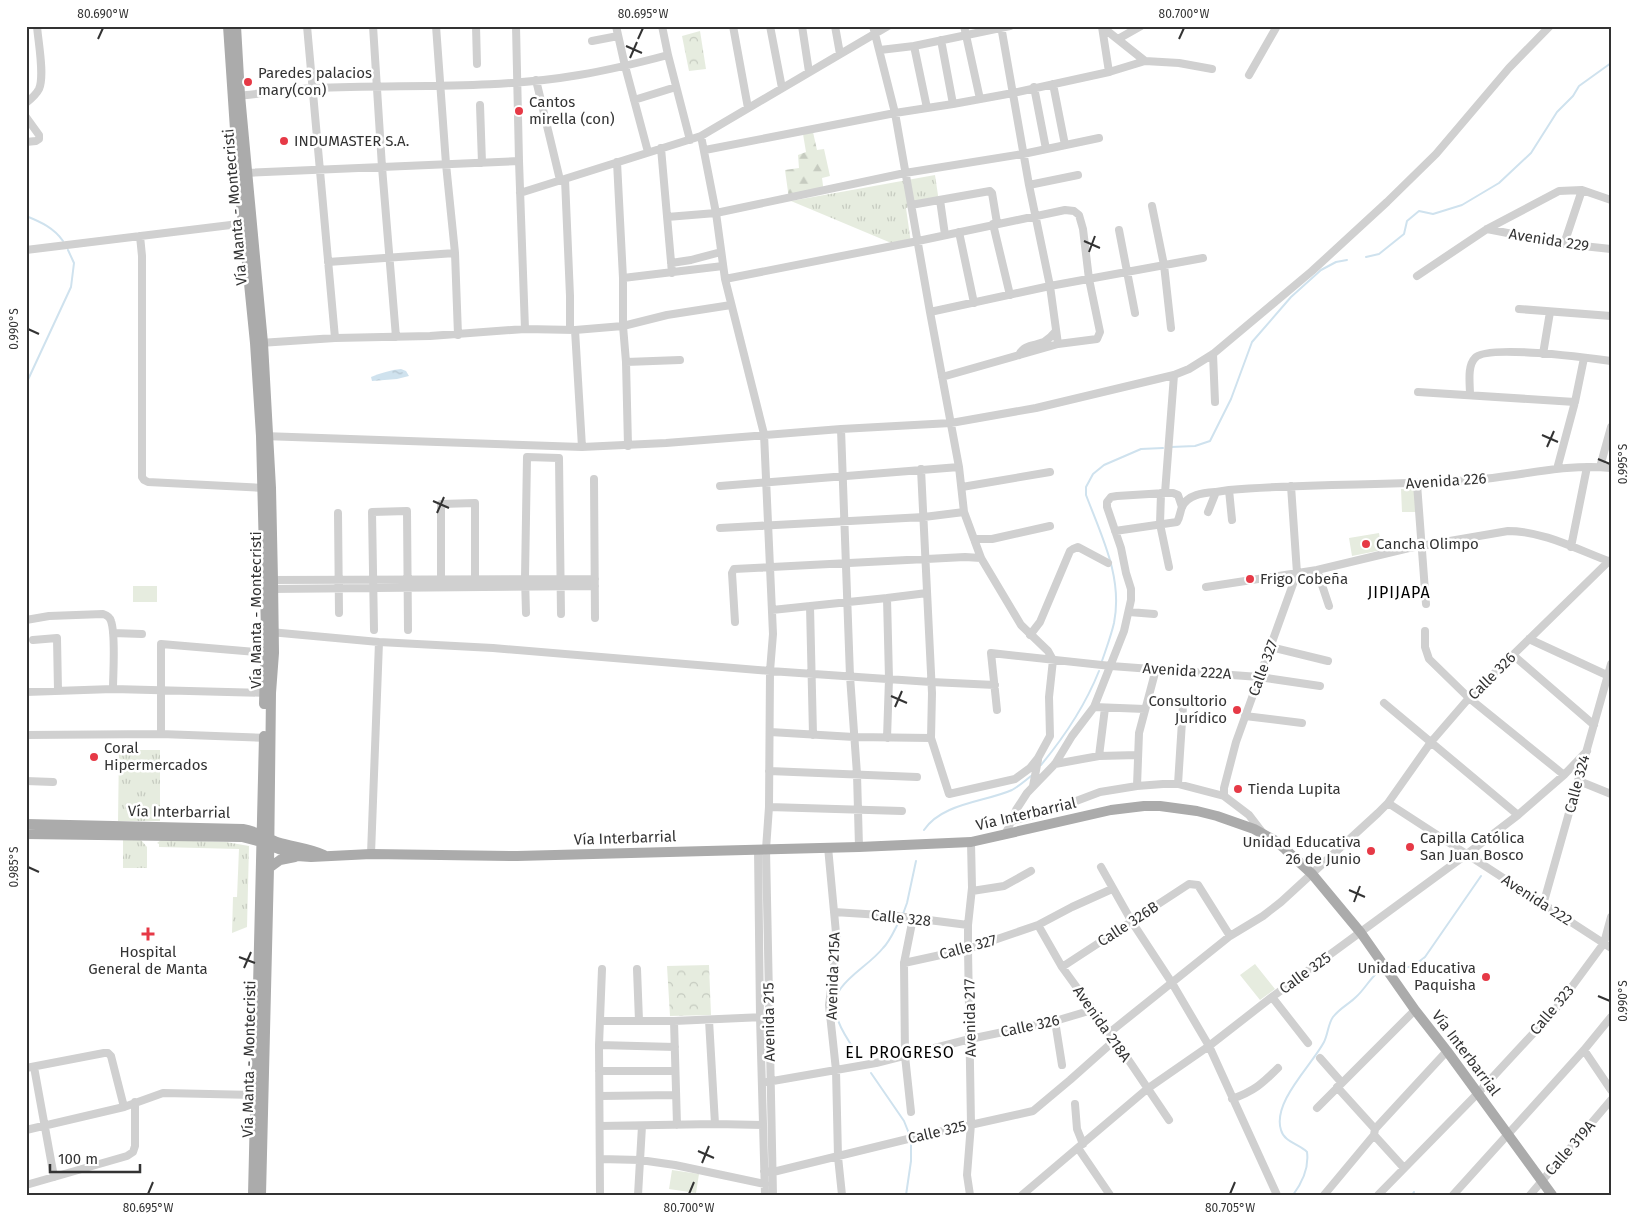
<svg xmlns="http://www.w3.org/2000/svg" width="1637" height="1221" font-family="'Fira Sans',sans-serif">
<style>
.grass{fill:url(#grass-tufts)}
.forest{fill:url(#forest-firs)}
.park{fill:url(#park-crowns)}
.garden{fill:#e6ecdf}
.water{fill:url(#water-ripples)}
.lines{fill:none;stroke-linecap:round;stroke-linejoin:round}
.stream{stroke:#cfe2ee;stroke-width:2}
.minor{stroke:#d0d0d0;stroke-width:8}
.major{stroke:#ababab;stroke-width:10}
.ticks{fill:none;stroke:#333;stroke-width:2}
.poi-dot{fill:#e63946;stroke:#fff;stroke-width:2}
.labels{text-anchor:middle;stroke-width:5;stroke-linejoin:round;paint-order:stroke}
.poi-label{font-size:15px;fill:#333;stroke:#fff;text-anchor:start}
.street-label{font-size:15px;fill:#333;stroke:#fff}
.neighbourhood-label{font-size:16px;letter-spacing:1px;fill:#000;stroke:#fff}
.neatline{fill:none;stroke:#333;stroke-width:2}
.ticks-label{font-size:12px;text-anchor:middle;fill:#333}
</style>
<defs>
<pattern id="grass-tufts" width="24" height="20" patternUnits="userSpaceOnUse" patternTransform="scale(1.25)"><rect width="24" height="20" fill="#e6ecdf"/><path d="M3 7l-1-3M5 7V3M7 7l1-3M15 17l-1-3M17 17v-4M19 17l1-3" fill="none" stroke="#c6cbc0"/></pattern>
<pattern id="forest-firs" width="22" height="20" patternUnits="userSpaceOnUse" patternTransform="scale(1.25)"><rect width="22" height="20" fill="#e6ecdf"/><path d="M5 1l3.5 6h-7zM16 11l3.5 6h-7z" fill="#c6cbc0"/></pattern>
<pattern id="park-crowns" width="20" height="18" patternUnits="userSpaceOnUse" patternTransform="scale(1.25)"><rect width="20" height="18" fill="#e6ecdf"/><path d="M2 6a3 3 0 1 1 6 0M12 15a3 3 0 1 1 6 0" fill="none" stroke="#c6cbc0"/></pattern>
<pattern id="water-ripples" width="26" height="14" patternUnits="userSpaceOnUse" patternTransform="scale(1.25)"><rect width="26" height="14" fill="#cfe2ee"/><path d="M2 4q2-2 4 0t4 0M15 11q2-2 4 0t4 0" fill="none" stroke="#b2c2cd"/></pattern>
</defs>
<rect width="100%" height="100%" fill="#fff"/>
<!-- grass -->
<path class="grass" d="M935,175L939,202L906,208L911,243L896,245L791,201Z
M119,750H160V821H118Z
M123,839L141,840L147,847V868H123Z
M161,840L226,842L249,846L247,927L232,933L233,897H237L239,849L159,847V844L157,843Z"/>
<!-- forest -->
<path class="forest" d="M813,132L817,150L824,149L830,176L822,178L824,193L789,199L785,170L799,168L798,155L806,152L803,134Z"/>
<!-- park -->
<path class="park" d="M700,31L706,69L689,71L682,36Z
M709,965L711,1015L670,1016L667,966Z"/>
<!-- garden -->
<path class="garden" d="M1401,489H1415L1416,512H1402Z
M1379,533L1382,550L1352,556L1349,538Z
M133,586H157V602H133Z
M1255,964L1275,989L1260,1000L1240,975Z
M672,1170L699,1174L696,1193L669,1189Z"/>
<!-- water -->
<path class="water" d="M401,369L406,371L409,376L397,379L372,381L371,377C380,373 391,370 401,369Z"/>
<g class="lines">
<!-- stream -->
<path class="stream" d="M26,216C41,222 54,228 63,241
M1366,257L1379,254L1404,234L1407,221L1419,211L1433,214L1462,205L1499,183L1531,153L1557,112L1573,96L1579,86L1611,63
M26,384L71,287L74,263L68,250
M1171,447L1195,446L1210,441L1231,399L1252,342L1291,297L1321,270L1336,262L1347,260
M1102,661C1106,649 1111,636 1114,623C1123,578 1102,537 1086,495V487L1093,474L1104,465L1141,449L1163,448
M1041,765C1065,736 1085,706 1099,671
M924,830C942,803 985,802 1012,790C1019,786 1025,781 1031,776
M903,914L907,903L916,861
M1397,969C1409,968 1416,965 1425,957L1481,876
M860,1058C848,1040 824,1010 841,988C852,973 871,963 883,948C891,940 895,928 901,918
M871,1073L904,1121L910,1136
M906,1195L911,1161V1141
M1293,1195C1302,1183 1309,1167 1307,1152C1299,1144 1284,1142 1281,1130C1272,1102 1312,1065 1324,1042C1328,1034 1328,1024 1333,1017C1340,1008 1349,1004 1356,997C1364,990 1369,980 1377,973
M1412,1195L1414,1192"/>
<!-- minor -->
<path class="minor" d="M307,26L335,338
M373,26L382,167L396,337
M436,26L446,164L455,253L458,335
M476,26L477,64
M516,26L519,161L525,329
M616,26L625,66L648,152
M662,26L668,55L690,140
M733,26L748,108
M770,26L782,88
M802,26L809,72
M835,26L840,54
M873,26L895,113L930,312L959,467L964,512L981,558L1021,625L1048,651L1053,660L1049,697L1050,736L1038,758L1030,768L1015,779L949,794L931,738L932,693L921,469
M964,26L980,99
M1001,26L1029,185L1050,286L1058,344
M1101,26L1145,61
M1102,27L1109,72
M1118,39L1141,26
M941,40L953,104
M592,41L618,36
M914,46L927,108
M880,50L914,46L1010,26
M1249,75L1277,26
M536,80L560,180
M1053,84L1065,145
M1034,87L1046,149
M235,96C262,94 288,89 315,88C402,84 492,90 579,75C609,70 638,63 668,55
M634,100L676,87
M26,103C31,99 36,95 39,89C45,76 38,41 37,26
M480,105L482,163
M26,117L39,135V139L36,141L26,142
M701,136L716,213L725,279L764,434L773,634L770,671L769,807L766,849L773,1195
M661,148L672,273
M705,150L895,113L953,104L1013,93L1109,72L1145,61L1179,63L1212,69
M617,162L623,278V326L626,362L628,446
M242,173L519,161
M565,179L570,296V330
M1029,185L1078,175
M520,193L701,136L888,26
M940,200L945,235
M911,205L990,191L992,193L997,223
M1152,206L1164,265L1171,328
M667,217L716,213L905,173L1023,154L1099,138
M993,224L1010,295
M1487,229L1564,244L1611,249
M1119,230L1135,313
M959,232L974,303
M140,236L142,256V477L144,480L148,482L266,488
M1564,244L1582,190
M26,250L247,223
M328,262L455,253
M671,263L691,260L721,252
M1417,276L1487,229L1559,191L1582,190L1611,200
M623,278L723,266
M725,279L918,241L1065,210L1074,211L1079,215L1083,229L1089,279L1100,332L1097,339L1058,344L942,377
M1519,309L1611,316
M930,312L1050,286L1203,258
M575,330L582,447
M260,343L335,338L430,336L525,329L575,330L623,326L667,315L731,305
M1213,354L1215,402
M1543,354L1550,312
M1019,355C1024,344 1035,346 1044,342C1049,339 1052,336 1056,331
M626,362L680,360
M1418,392L1575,402
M1470,395C1470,384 1467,366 1475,358C1486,344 1589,358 1611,361
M841,429L850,676L857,774L859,847
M263,436L582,447L666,443L841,429L951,423L1036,408L1174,375L1189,369L1213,354L1312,271L1387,202L1436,154L1509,68L1550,26
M1600,467L1611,427
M1557,469L1575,402L1584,358
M594,479L595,618
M1417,484L1426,604
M720,486L959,467
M962,487L1050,472
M1161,493L1160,524L1169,567
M1165,493H1173L1178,495L1182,507
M1208,512L1216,492L1229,490
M338,513L339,613
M1232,520L1229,490C1310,483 1391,486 1471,480C1518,477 1564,463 1611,468
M720,528L924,517L964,512
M1115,531L1177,522C1180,517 1180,512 1182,507C1188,494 1204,493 1216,492
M974,539H992L1050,526
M1571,547L1587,467
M1317,570L1329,606
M269,580L595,579
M441,583V504L475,503V581
M1206,587L1317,570L1409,548L1508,531C1544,531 1578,550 1611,562
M269,589L595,586
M887,598L927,593
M810,606L813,735
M772,610L887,598L889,679L887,738
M1129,612L1154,614
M526,613L525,578L527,457L559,458L561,614
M26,620L49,616L103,614C106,615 110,617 111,621C116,635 113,673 113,689
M735,622L732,573L734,569L965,557L981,558
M374,630L372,512L407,511L408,630
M1425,631V647L1429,659L1469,698L1564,775
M270,632L379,642L493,648L770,671L931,682L995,685
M113,633L142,634
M1030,635L1040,622L1070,551L1073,549L1078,547L1108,563
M1529,639L1611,677
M33,640L57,638L58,691
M1270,647L1328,661
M1513,655L1594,725
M26,692L113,689L269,693
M1384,703L1518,815
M1094,707L1145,709
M997,710L991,653L1111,666L1259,677L1320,686
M1245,716L1302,723
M770,732L854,737L931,738
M161,734V644L269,653
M26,735L161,734L269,738
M1099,756L1105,708
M1055,764L1099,756L1138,755
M769,771L917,777
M26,781L53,782
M1579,781L1611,794
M1178,784L1183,706
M1033,786L1038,760
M1137,786L1139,733L1156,669
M1388,803L1611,948
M769,807L902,811
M1012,821L1047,812L1100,792L1137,786L1163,784H1178L1224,796
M1262,832L1249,815L1224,796V788L1236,742L1297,573L1291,486
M1006,833L1016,810L1027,793L1055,764L1072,736L1094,707L1124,631L1131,600V589L1126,573L1121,548L1107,507V502L1111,497L1117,496L1165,493L1174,375
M828,847L837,944L829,1005L836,1070L838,1157L842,1195
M758,849L760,1017L765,1195
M371,854L379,642
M1101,867L1132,922L1172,983L1209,1046L1277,1195
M972,891L1004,886L1031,871
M1543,905L1611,664
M834,912L897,916L968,925
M1038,925L1062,967L1115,1040L1169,1120
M904,963L968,949L1038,925L1072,907L1112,889
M1062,967L1189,884L1198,885L1230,936
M637,969L639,1021
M1272,997L1308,1043
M709,1020L715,1124
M600,1021H674L764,1017
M674,1021L677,1125
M1055,1021L1062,1065
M1109,1033L1230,936L1263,916L1281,902L1378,813L1388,803L1431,742L1469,698L1609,561
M599,1045L675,1047
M1584,1050L1611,1090
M1320,1058L1342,1083
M34,1067L54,1177
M26,1068L104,1053H108L111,1056L124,1107
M599,1071H675
M767,1082L876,1063L970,1039L1055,1021L1092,1010
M1337,1087L1375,1129
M600,1096L676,1095
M1232,1099C1254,1091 1262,1084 1278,1068
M1075,1104L1077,1129L1083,1144
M1317,1108L1415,1010
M911,1112L905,1056L904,963L913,918
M600,1126L715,1124L763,1125
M26,1130L124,1107L163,1093L261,1095
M1374,1135L1404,1168
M1078,1148L1110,1195
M600,1159L640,1160L675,1165L765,1184
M764,1171L773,1172L916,1137L1033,1111L1070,1080L1115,1040
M26,1185L127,1156L133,1152L135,1146V1102
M600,1195L599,1045L602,969
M638,1195L642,1126
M970,1195L967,1175L971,1124L968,949V925L972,888L971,842
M1022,1195L1147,1089L1209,1046L1272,997L1467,854L1518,815L1564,775L1587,751
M1324,1195L1374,1135L1375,1129L1447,1051
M1378,1195L1478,1093L1554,1011L1604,943L1611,917
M1453,1195L1584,1050L1611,1017
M1530,1195L1611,1100"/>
<!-- major -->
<path class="major" d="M228,26L238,174L255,343L261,436L266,631L264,704
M236,26L240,95L263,343L271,488L273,580L274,653L271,693L269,868L261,1195
M26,824L243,829C256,831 265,837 277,842C293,847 309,848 324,855
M26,834L242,837L261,842L297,856L311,857L371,854L517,856L859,847L971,842L1111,810L1144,806H1160L1197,811L1217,816L1254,829L1274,840L1285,849L1312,874L1361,933L1415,1010L1447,1051L1552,1195
M269,868L280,860L295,857
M253,1195L264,736"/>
</g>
<!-- ticks -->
<path class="ticks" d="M98,39L103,28M638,39L643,28M1179,39L1184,28M626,46L642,53M630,58L637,42M1084,241L1100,248M1089,252L1095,236M28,329L39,334M1542,435L1558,442M1547,447L1554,431M1598,459L1610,464M433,501L449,508M437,513L444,497M891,696L907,703M895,707L902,691M28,867L39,872M1349,890L1365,897M1354,902L1360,886M239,957L255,963M244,968L251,952M1598,996L1610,1001M698,1151L714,1158M702,1163L709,1146M148,1194L153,1182M689,1194L694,1182M1230,1194L1235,1182"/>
<!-- markers -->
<g class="poi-dot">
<circle cx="248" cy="82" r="5"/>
<circle cx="519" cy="111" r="5"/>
<circle cx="284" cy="141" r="5"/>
<circle cx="1366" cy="544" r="5"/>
<circle cx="1250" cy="579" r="5"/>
<circle cx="1237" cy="710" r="5"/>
<circle cx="94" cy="757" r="5"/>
<circle cx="1238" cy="789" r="5"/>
<circle cx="1410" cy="847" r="5"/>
<circle cx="1371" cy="851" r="5"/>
<path d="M145.5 926.5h5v5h5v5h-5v5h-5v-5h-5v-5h5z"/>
<circle cx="1486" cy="977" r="5"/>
</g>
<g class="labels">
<!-- poi labels -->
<g class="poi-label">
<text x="258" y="78">Paredes palacios<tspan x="258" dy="17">mary(con)</tspan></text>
<text x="529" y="107">Cantos<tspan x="529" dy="17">mirella (con)</tspan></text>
<text x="294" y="146">INDUMASTER S.A.</text>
<text x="1376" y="549">Cancha Olimpo</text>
<text x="1260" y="584">Frigo Cobeña</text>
<text x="1227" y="706" text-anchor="end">Consultorio<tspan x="1227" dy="17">Jurídico</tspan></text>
<text x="104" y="753">Coral<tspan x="104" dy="17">Hipermercados</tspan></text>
<text x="1248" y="794">Tienda Lupita</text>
<text x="1420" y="843">Capilla Católica<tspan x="1420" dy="17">San Juan Bosco</tspan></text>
<text x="1361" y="847" text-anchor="end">Unidad Educativa<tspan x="1361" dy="17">26 de Junio</tspan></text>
<text x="148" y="957" text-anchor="middle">Hospital<tspan x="148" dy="17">General de Manta</tspan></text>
<text x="1476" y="973" text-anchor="end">Unidad Educativa<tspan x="1476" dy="17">Paquisha</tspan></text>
</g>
<!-- street labels -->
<g class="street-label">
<text transform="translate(235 207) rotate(-95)" y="5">Vía Manta - Montecristi</text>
<text transform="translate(1549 240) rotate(9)" y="5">Avenida 229</text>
<text transform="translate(1446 481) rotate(-4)" y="5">Avenida 226</text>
<text transform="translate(256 610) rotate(-90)" y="5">Vía Manta - Montecristi</text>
<text transform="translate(1263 668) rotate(-70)" y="5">Calle 327</text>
<text transform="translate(1187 671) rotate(4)" y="5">Avenida 222A</text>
<text transform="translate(1492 676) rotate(-45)" y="5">Calle 326</text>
<text transform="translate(1577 784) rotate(-75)" y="5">Calle 324</text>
<text transform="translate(179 812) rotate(1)" y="5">Vía Interbarrial</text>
<text transform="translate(1026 814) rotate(-13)" y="5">Vía Interbarrial</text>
<text transform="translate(625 838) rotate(-2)" y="5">Vía Interbarrial</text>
<text transform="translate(1537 900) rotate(33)" y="5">Avenida 222</text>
<text transform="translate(901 918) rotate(6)" y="5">Calle 328</text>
<text transform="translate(1128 924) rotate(-33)" y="5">Calle 326B</text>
<text transform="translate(968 947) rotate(-15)" y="5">Calle 327</text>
<text transform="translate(1305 973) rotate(-36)" y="5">Calle 325</text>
<text transform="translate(833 976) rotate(-88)" y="5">Avenida 215A</text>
<text transform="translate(1552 1010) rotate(-50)" y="5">Calle 323</text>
<text transform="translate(970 1018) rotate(-91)" y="5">Avenida 217</text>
<text transform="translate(769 1022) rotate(-91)" y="5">Avenida 215</text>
<text transform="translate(1102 1024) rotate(55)" y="5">Avenida 218A</text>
<text transform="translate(1030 1026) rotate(-12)" y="5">Calle 326</text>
<text transform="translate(1466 1053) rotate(53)" y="5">Vía Interbarrial</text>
<text transform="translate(249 1059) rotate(-89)" y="5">Vía Manta - Montecristi</text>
<text transform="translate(937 1132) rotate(-13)" y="5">Calle 325</text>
<text transform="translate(1570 1148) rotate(-49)" y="5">Calle 319A</text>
</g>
<!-- neighbourhood labels -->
<g class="neighbourhood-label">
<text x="1399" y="598">JIPIJAPA</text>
<text x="900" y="1058">EL PROGRESO</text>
</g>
</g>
<!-- border -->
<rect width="1637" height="1221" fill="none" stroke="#ffffff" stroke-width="55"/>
<!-- scale -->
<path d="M50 1164v8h90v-8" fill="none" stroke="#333333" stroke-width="2.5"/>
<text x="58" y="1164" font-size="15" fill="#333333" stroke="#ffffff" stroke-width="4" paint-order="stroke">100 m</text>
<rect x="28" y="28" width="1582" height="1166" class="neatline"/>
<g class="ticks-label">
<text x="103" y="18">80.690°W</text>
<text x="643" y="18">80.695°W</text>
<text x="1184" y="18">80.700°W</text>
<text transform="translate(14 329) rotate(-90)" y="4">0.990°S</text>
<text transform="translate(1623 464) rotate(-90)" y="4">0.995°S</text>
<text transform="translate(14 867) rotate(-90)" y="4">0.985°S</text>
<text transform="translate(1623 1001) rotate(-90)" y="4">0.990°S</text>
<text x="148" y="1212">80.695°W</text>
<text x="689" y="1212">80.700°W</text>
<text x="1230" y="1212">80.705°W</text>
</g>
</svg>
